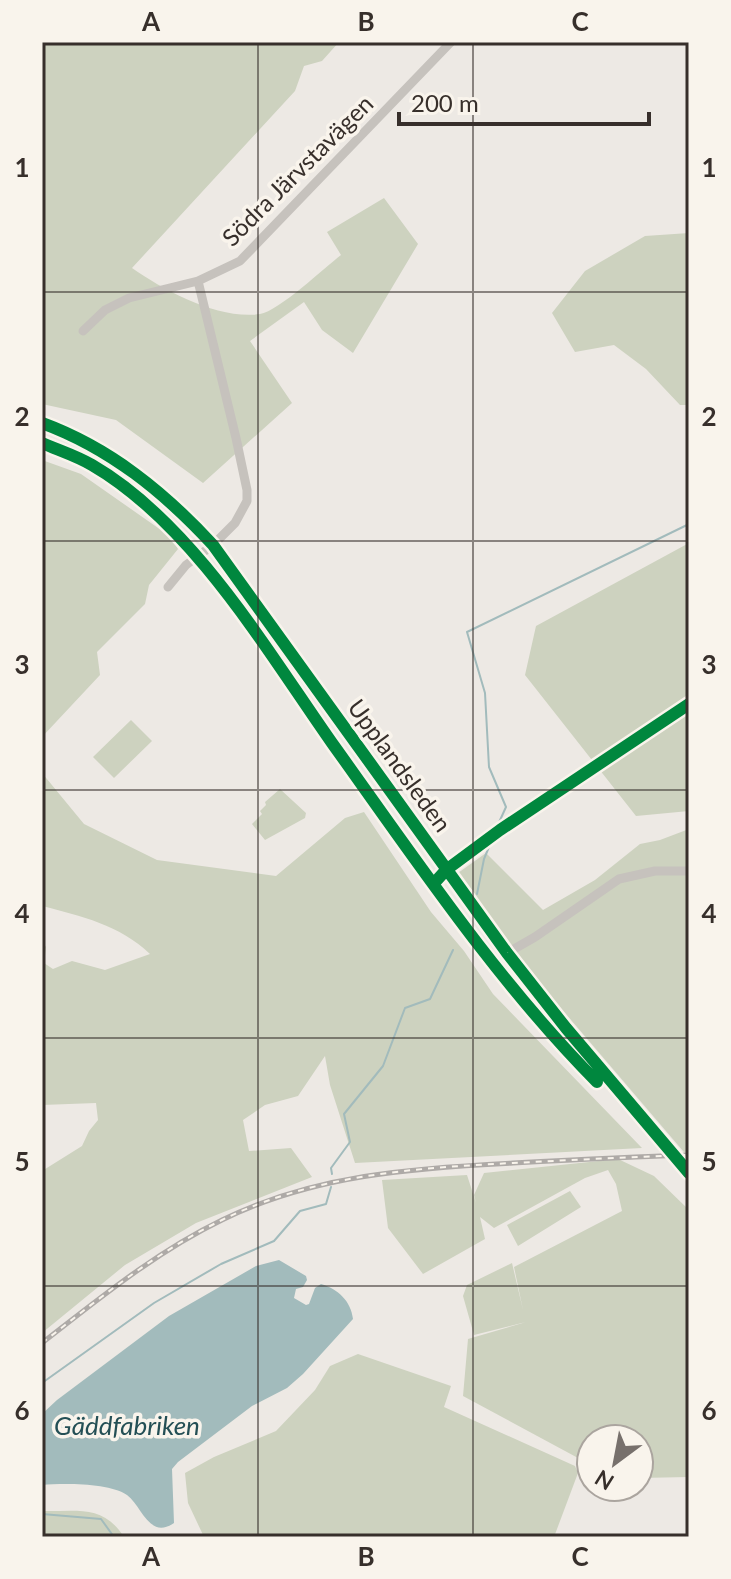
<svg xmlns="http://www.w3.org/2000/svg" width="731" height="1579" font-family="Lato,sans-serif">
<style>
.green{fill:#cdd2bf}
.water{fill:#a2bbbc}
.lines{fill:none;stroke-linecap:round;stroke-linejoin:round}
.stream{stroke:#a2bbbc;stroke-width:2}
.minor{stroke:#c6c2bd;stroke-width:9}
.tertiary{stroke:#c6c2bd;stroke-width:12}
.rail-casing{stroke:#aeaaa7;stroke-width:5}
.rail{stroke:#f9f4ec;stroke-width:2;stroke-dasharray:6;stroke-linecap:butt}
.tertiary-bridge{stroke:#c6c2bd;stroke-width:12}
.cycleway-casing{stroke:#f9f4ec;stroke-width:17}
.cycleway{stroke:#00873e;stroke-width:12}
.grid{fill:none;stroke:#372f2b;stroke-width:2;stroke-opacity:0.55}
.labels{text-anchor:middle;stroke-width:7;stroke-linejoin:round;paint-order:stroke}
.street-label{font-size:24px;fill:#372f2b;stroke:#f9f4ec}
.water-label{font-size:26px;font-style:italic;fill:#244f55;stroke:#f9f4ec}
.neatline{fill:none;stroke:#372f2b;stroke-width:3}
.grid-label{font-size:26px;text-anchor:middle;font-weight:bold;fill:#372f2b}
</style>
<rect width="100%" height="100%" fill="#ede9e4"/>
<!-- green -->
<path class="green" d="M42,42H339L322,61L304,66L295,91L132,268C165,291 219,320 260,314C279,311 324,268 341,255L327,232L384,198L418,244L353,353L322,330L304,302L250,341L292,403L203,483L116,420L42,404Z
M689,233V405H680L646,369L614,345L575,352L552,313L585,271L645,236Z
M42,460L81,474L171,537L178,549L149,585L145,604L97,652L100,675L42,737Z
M689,543V811L636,816L525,675L536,626Z
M131,720L152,741L114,778L93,757Z
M42,773L84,824L157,860L276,876L345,818L364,812L431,912L464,951L493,994L642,1148L355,1163L330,1085L325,1056L298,1096L265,1105L243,1120L249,1151L291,1148L312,1177L196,1223L125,1265L42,1333V1171L82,1146L89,1131L98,1120L96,1103L42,1105V940L46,947L44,963L53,969L72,961L105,970L150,954C120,925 81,916 42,906Z
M280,789L306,813L305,818L265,840L252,824L262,814L260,811L266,805L265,802Z
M689,829V1158L530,972L458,873L486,853L543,910L595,880L640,844L660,840Z
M618,1159L654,1176L689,1210V1477L639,1478V1439H591V1465L463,1396L468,1339L526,1322L474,1335L463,1296L467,1285L512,1263L523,1310L514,1267L622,1211L616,1184L608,1170L585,1178L494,1228L480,1217L485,1239L423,1274L388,1228L382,1180L467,1175L476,1203L474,1195L484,1173Z
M570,1191L581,1207L518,1246L507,1225Z
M358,1354L451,1386L444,1407L575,1466L578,1473L554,1537H204L188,1503L185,1473L214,1457L276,1431L315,1390L330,1366Z
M42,1511C77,1512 103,1504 124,1537H42Z"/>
<!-- water -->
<path class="water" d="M279,1260L306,1276L307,1280L303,1287L296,1289L294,1298L306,1305L309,1304L315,1288L321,1284C338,1289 351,1301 353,1319L303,1374L287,1388L252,1406L178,1462L172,1469L174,1523C149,1540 142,1506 127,1495C110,1483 64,1483 42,1485V1414L57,1400L169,1316L256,1266Z"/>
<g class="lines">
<!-- stream -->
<path class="stream" d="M496,829L506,807L489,767L485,693L467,632L689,524
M477,894L484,859L491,842
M332,1174L331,1168L350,1142L344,1114L383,1066L405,1008L430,999L453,950
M42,1383L154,1303L221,1264L274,1241L300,1211L326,1204L331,1187
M42,1514L101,1519L114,1537"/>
<!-- minor -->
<path class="minor" d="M83,331L105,310L129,298L198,281L240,261L451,42
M168,587L186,565L213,545L235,523L247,501V490L236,438L198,281
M446,870L500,830L601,763
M507,953L535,937L619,879L655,871H689"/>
<!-- tertiary -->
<path class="tertiary" d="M42,423C110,448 164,492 213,545C350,734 481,929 634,1106"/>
<defs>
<path id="rail" d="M42,1343C100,1298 156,1252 222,1220C313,1175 413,1168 513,1163C571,1160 630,1157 689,1155"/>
</defs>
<!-- rail casing -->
<use href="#rail" class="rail-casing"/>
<!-- rail -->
<use href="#rail" class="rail"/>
<!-- tertiary-bridge -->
<path class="tertiary-bridge" d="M634,1106L682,1165"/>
<defs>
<path id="cycleway" d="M42,423C110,448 164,492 213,545L507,953L566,1028L689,1173
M42,443C58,450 77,456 92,465C192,523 266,649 332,743C416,860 496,980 597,1082
M437,880L446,870L500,830L689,704"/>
</defs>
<!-- cycleway casing -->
<use href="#cycleway" class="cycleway-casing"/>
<!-- cycleway -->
<use href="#cycleway" class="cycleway"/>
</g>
<!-- grid -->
<path class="grid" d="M258,42V1537M473,42V1537M42,292H689M42,541H689M42,790H689M42,1038H689M42,1286H689"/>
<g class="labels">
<!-- street labels -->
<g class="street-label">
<text transform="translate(298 171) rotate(-45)" y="8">Södra Järvstavägen</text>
<text transform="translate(399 766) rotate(54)" y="8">Upplandsleden</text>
</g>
<!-- water labels -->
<g class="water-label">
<text x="127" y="1435">Gäddfabriken</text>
</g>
</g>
<!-- border -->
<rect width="731" height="1579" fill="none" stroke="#f9f4ec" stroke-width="88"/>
<!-- north arrow -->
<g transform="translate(615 1463) rotate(212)"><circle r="38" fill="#f9f4ec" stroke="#aba59f" stroke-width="2"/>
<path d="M0-6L14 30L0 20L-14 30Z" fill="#77706c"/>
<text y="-12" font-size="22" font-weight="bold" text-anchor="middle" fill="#372f2b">N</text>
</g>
<!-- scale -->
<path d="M399 112v12h250v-12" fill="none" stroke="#372f2b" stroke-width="4"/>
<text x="411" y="112" font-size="24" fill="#372f2b" stroke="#f9f4ec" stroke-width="6" paint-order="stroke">200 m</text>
<rect x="44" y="44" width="643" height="1491" class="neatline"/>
<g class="grid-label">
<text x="151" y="31">A</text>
<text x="366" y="31">B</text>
<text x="580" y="31">C</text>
<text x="22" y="177">1</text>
<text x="709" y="177">1</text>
<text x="22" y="426">2</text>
<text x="709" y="426">2</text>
<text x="22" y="674">3</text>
<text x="709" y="674">3</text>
<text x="22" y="923">4</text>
<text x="709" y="923">4</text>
<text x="22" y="1171">5</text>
<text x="709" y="1171">5</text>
<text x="22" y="1420">6</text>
<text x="709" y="1420">6</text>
<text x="151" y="1566">A</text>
<text x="366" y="1566">B</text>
<text x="580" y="1566">C</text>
</g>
</svg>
